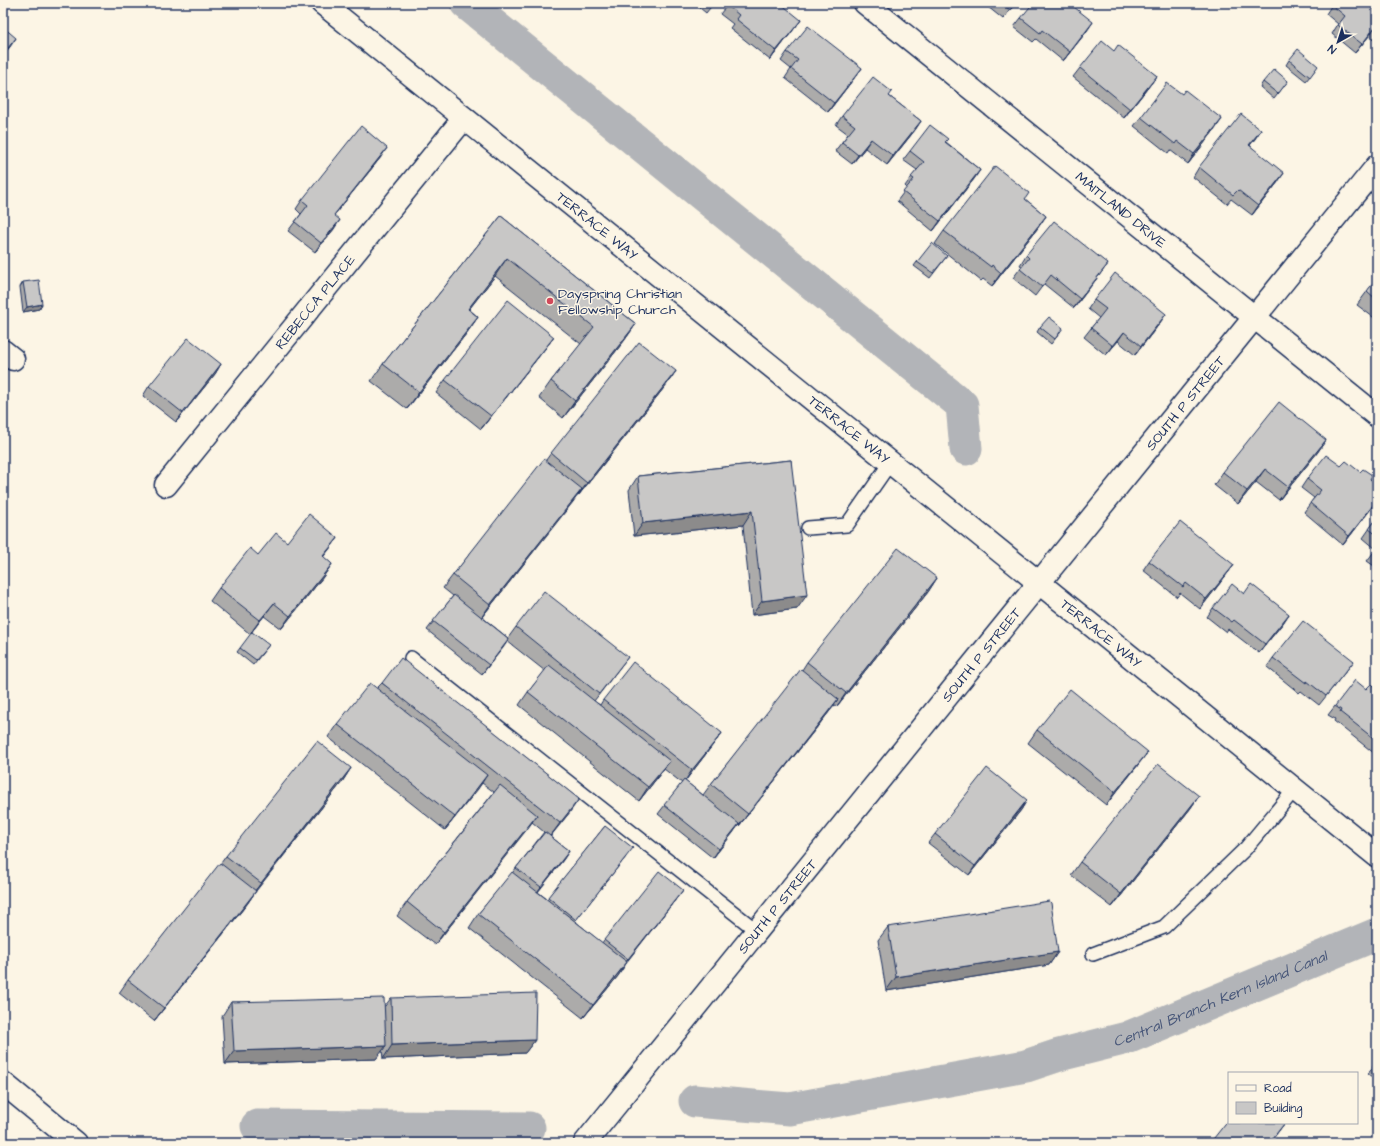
<svg xmlns="http://www.w3.org/2000/svg" width="1380" height="1146" font-family="'Architects Daughter',sans-serif">
<style>
.lines{fill:none;stroke-linecap:round;stroke-linejoin:round}
.canal{stroke:#b2b4b8;stroke-width:33}
.service-casing{stroke:#1b2f5e;stroke-width:16}
.minor-casing{stroke:#1b2f5e;stroke-width:25}
.tertiary-casing{stroke:#1b2f5e;stroke-width:25}
.motorway-casing{stroke:#1b2f5e;stroke-width:25}
.service{stroke:#fcf5e5;stroke-width:13}
.minor{stroke:#fcf5e5;stroke-width:22}
.tertiary{stroke:#fcf5e5;stroke-width:22}
.motorway{stroke:#fcf5e5;stroke-width:22}
.wall{fill:#acabaa;stroke:#1b2f5e}
.shaded-wall{fill:#8c8b8b;stroke:#1b2f5e}
.building{fill:#c8c7c6;stroke:#1b2f5e}
.poi-dot{fill:#d1495b;stroke:#fcf5e5;stroke-width:1.5}
.labels{text-anchor:middle;stroke-width:3;stroke-linejoin:round;paint-order:stroke}
.street-label{font-size:14px;fill:#1b2f5e;stroke:#fcf5e5}
.poi-label{font-size:14px;fill:#1b2f5e;stroke:#fcf5e5;text-anchor:start}
.water-label{font-size:15px;font-style:italic;fill:#485779;stroke:#fcf5e5}
</style>
<rect width="100%" height="100%" fill="#fcf5e5"/>
<filter id="ink" filterUnits="userSpaceOnUse"><feTurbulence type="fractalNoise" baseFrequency=".025" numOctaves="2"/><feDisplacementMap in="SourceGraphic" scale="8" xChannelSelector="R" yChannelSelector="G"/><feConvolveMatrix kernelMatrix="1 2 1 2 8 2 1 2 1" color-interpolation-filters="sRGB"/></filter>
<g filter="url(#ink)">
<g class="lines">
<!-- canal -->
<g class="canal">
<path d="M466,3L962,405L966,449"/>
<path id="s1" d="M695,1101L790,1109L1026,1066L1059,1055L1127,1038L1377,934"/>
<path d="M257,1126L529,1128"/>
</g>
<defs>
<path id="service" d="M808,528L847,525L890,463
M411,658L757,931
M1093,954L1164,927L1246,848L1295,789"/>
<g id="minor">
<path id="s2" d="M322,3L1377,856"/>
<path id="s3" d="M865,3L1377,416"/>
<path d="M3,351L13,359"/>
<path id="s4" d="M166,485L464,118"/>
</g>
<g id="tertiary">
<path id="s5" d="M585,1143L1377,166"/>
</g>
<path id="motorway" d="M3,1083L76,1143"/>
</defs>
<!-- service casing -->
<use href="#service" class="service-casing"/>
<!-- minor casing -->
<use href="#minor" class="minor-casing"/>
<!-- tertiary casing -->
<use href="#tertiary" class="tertiary-casing"/>
<!-- motorway casing -->
<use href="#motorway" class="motorway-casing"/>
<!-- service -->
<use href="#service" class="service"/>
<!-- minor -->
<use href="#minor" class="minor"/>
<!-- tertiary -->
<use href="#tertiary" class="tertiary"/>
<!-- motorway -->
<use href="#motorway" class="motorway"/>
</g>
<!-- wall -->
<path class="wall" d="M694,3H714L706,13Z
M729,3L801,20L794,29L770,60L730,28L733,24L720,14Z
M983,3H1016L1003,19Z
M1333,3H1377V42L1369,36L1355,53L1332,34L1338,24L1326,14Z
M1021,18L1087,31L1063,61L1036,39L1033,42L1014,27Z
M1114,51L1157,76L1150,85L1124,118L1073,77L1080,68Z
M787,52L862,68L855,77L828,112L785,78L791,69L781,61Z
M1289,60L1315,70L1306,81L1286,65Z
M1288,81L1274,99L1260,87L1263,82Z
M889,96L921,121L915,130L887,165L865,148L852,164L835,151L848,134L836,125L842,116Z
M1141,117L1216,128L1188,164L1170,150L1168,153L1134,126Z
M1261,130L1250,145L1278,182L1252,215L1231,199L1227,204L1193,177L1199,167Z
M946,142L980,170L974,179L933,231L897,201L907,188L905,186L917,170L903,160L910,151Z
M381,157L334,215V229L315,252L288,231L301,214L296,209L302,200Z
M1025,199L1046,216L1037,229L992,286L983,279L981,281L935,244L944,231Z
M501,216L636,324L624,341L563,418L539,398L551,381L581,344L495,276L469,309L478,317L466,334L407,409L371,381L383,364Z
M1026,255L1101,273L1074,308L1044,284L1035,296L1013,278L1022,266L1020,265Z
M947,256L930,278L914,266L917,262Z
M1377,278V320L1357,305Z
M23,282L42,304L39,309L23,312L20,287Z
M1094,300L1160,323L1135,355L1118,341L1106,355L1084,337L1099,318L1088,309Z
M1040,327L1060,333L1051,344L1037,332Z
M554,337L544,350L481,429L436,393L445,380Z
M221,364L215,374L176,422L143,396L149,386Z
M676,371L667,384L578,496H577L482,617L508,638L516,627L628,657L618,670L594,701L600,705L603,700L722,733L712,746L685,781L703,795L711,784L802,670L807,662L937,578L928,592L837,706L835,705L829,712L738,827V826L713,858L658,814L682,783L664,769L639,801L519,705L528,692L545,671L507,641L482,674L427,630L453,596L443,588L453,575L546,460L551,453Z
M1326,440L1317,453L1279,500L1256,482L1238,504L1214,485L1223,472Z
M791,460L797,609L752,615L743,525L634,536L629,490L638,476Z
M1341,466L1370,479L1377,485V501L1343,545L1304,512L1314,498L1301,488L1307,479Z
M1377,518V568L1367,561L1376,549L1363,538Z
M338,538L323,557L332,564L323,577L281,629L264,616L250,634L210,601L219,588L258,555L287,542Z
M1149,561L1234,565L1227,574L1200,609L1180,593L1177,597L1143,570Z
M1244,594L1289,614L1283,623L1259,653L1228,629L1226,632L1207,617L1213,608Z
M269,645L253,665L237,652L240,648Z
M1273,658L1354,661L1347,670L1319,705L1301,691L1299,693L1267,667Z
M382,683L570,812L550,836L569,851L563,860L538,892L547,899L605,826L626,857L575,921L602,943L604,940L676,899L626,962H627L618,976L583,1018L469,928L478,914L513,872L544,832L532,822L435,945L397,916L407,902L494,792L482,783L445,830L328,737L337,724L377,688Z
M1366,689H1377V752L1375,754L1334,721L1335,719L1328,715L1335,706Z
M1037,730L1138,765L1106,805L1028,743Z
M351,768L342,782L256,891L247,904L154,1021L119,993L128,980L221,863L226,856Z
M1199,796L1190,809L1112,907L1071,875L1080,862Z
M1027,800L1021,810L969,875L928,843L935,834Z
M888,927L1058,952L1049,965L886,991L878,940Z
M391,998L535,1040L525,1053L383,1059L382,1050L376,1059L225,1064L222,1016L231,1002L385,1006Z
M1377,1061V1081L1368,1074Z"/>
<!-- shaded-wall -->
<path class="shaded-wall" d="M1015,3H1016L1003,19L1010,10Z
M801,20L794,29L770,60L776,51Z
M1093,22L1087,31L1063,61L1070,52Z
M1375,27L1369,36L1355,53L1362,44Z
M16,38L10,47L3,55V54Z
M862,68L855,77L828,112L834,103Z
M1157,76L1150,85L1124,118L1130,109Z
M1222,119L1216,128L1188,164L1194,154Z
M921,121L915,130L887,165L893,156Z
M1261,130L1255,139L1243,154L1249,145Z
M871,139L865,148L852,164L858,155Z
M387,148L381,157L327,224L334,215Z
M980,170L974,179L933,231L940,221Z
M1284,173L1278,182L1252,215L1258,206Z
M1046,216L1037,229L992,286L1001,273Z
M340,220L334,229L315,252L321,243Z
M507,258L495,276L456,326L468,309Z
M1108,264L1101,273L1074,308L1080,299Z
M42,304L39,309L23,312L27,307Z
M1166,314L1160,323L1135,355L1141,346Z
M478,317L466,334L407,409L419,392Z
M636,324L624,341L563,418L575,401Z
M1124,332L1118,341L1106,355L1113,346Z
M554,337L544,350L481,429L491,416Z
M221,364L215,374L176,422L183,413Z
M676,371L667,384L578,496L587,483Z
M1326,440L1317,453L1279,500L1288,487Z
M1265,469L1256,482L1238,504L1247,491Z
M582,489L573,502L481,618L490,605Z
M1377,500V501L1343,545L1349,536Z
M752,511L743,525L634,536L643,523Z
M338,538L328,551L313,570L323,556Z
M332,564L323,577L281,629L290,616Z
M1234,565L1227,574L1200,609L1206,599Z
M937,578L928,592L837,706L846,693Z
M807,595L797,609L752,615L762,601Z
M274,603L264,616L250,634L260,620Z
M1289,614L1283,623L1259,653L1265,644Z
M509,639L503,648L482,674L489,665Z
M838,699L829,712L738,827L748,814Z
M722,733L712,746L683,784L692,770Z
M1148,752L1138,765L1106,805L1115,792Z
M670,761L660,774L639,801L648,787Z
M351,768L342,782L251,896L261,883Z
M487,775L478,789L445,830L455,817Z
M1199,796L1190,809L1112,907L1121,894Z
M579,799L570,812L550,837L560,823Z
M1027,800L1021,810L969,875L975,866Z
M537,815L528,828L435,945L444,932Z
M739,824L733,833L713,858L719,849Z
M569,851L563,860L534,896Z
M683,890L676,899L622,968L628,959Z
M256,891L247,904L154,1021L164,1008Z
M1058,952L1049,965L886,991L896,977Z
M627,962L618,976L583,1018L593,1005Z
M535,1040L525,1053L383,1059L392,1045Z
M386,1046L376,1059L225,1064L234,1051Z
M1284,1124L1270,1143H1269Z"/>
<!-- building -->
<path class="building" d="M729,3H780L801,20L776,51L736,19L739,15L727,5Z
M1001,3H1015L1010,10Z
M1033,3H1069L1093,22L1070,52L1042,30L1040,33L1021,18Z
M1333,3H1377V28L1375,27L1362,44L1338,25L1345,16L1332,5Z
M808,26L862,68L834,103L791,69L798,60L787,52Z
M3,27L16,38L3,54Z
M1102,41L1114,51L1118,45L1157,76L1130,109L1080,68Z
M1298,49L1318,66L1310,77L1289,60Z
M1274,69L1288,81L1278,94L1263,82Z
M873,77L892,92L889,96L921,121L893,156L871,139L858,155L842,142L855,126L842,116Z
M1167,83L1182,94L1185,90L1222,119L1194,154L1177,141L1175,144L1141,117Z
M1241,114L1261,130L1249,145L1284,173L1258,206L1238,190L1233,195L1199,167Z
M930,125L948,139L945,142L980,170L940,221L903,192L914,179L911,177L924,162L910,151Z
M361,126L387,148L334,215L340,220L321,243L295,222L308,205L302,200Z
M995,166L1029,193L1025,199L1046,216L1001,273L992,265L991,267L944,231Z
M501,216L636,324L575,401L551,381L594,327L507,258L468,309L478,317L419,392L383,364Z
M1054,221L1108,264L1080,299L1051,275L1042,287L1020,269L1029,258L1026,255Z
M932,243L947,256L933,273L917,262Z
M1115,273L1166,314L1141,346L1124,332L1113,346L1091,328L1106,309L1094,300Z
M1377,278V300L1367,291Z
M39,280L42,304L27,307L23,282Z
M508,300L554,337L491,416L445,380Z
M1049,317L1063,328L1055,339L1040,327Z
M188,338L221,364L183,413L149,386Z
M639,342L676,371L587,483L551,453Z
M1279,402L1326,440L1288,487L1265,469L1247,491L1223,472Z
M1326,455L1341,466L1346,461L1360,472L1363,469L1372,475L1370,479L1377,485V500L1349,536L1310,503L1321,490L1307,479Z
M544,459L582,489L490,605L453,575Z
M791,460L807,595L762,601L752,511L643,523L638,476Z
M309,514L338,538L323,556L332,564L290,616L274,603L260,620L219,588L250,548L258,555L276,533L287,542Z
M1377,518V535L1369,529Z
M1180,522L1234,565L1206,599L1186,583L1183,587L1149,561Z
M898,548L937,578L846,693L807,662Z
M1377,548V554L1374,552Z
M1232,584L1244,594L1251,584L1289,614L1265,644L1234,620L1232,622L1213,608Z
M544,591L628,657L599,694L516,627Z
M454,595L509,639L489,665L433,621Z
M1303,621L1354,661L1326,696L1307,681L1306,683L1273,658Z
M252,632L269,645L256,660L240,648Z
M401,658L579,799L560,823L382,683Z
M633,662L722,733L692,770L603,700Z
M549,665L670,761L648,787L528,692Z
M801,669L838,699L748,814L711,784Z
M1355,680L1366,689L1371,684L1377,689V741L1340,712L1341,710L1335,706Z
M370,683L487,775L455,817L337,724Z
M1070,689L1148,752L1115,792L1037,730Z
M317,741L351,768L261,883L226,856Z
M1158,764L1199,796L1121,894L1080,862Z
M987,768L1027,800L975,866L935,834Z
M684,780L739,824L719,849L664,805Z
M500,785L537,815L444,932L407,902Z
M605,826L633,848L576,920L548,897Z
M545,832L569,851L541,887L516,868Z
M220,863L256,891L164,1008L128,980Z
M659,871L683,890L628,959L604,940Z
M512,872L627,962L593,1005L478,914Z
M1049,901L1051,903L1058,952L896,977L888,927Z
M536,993L535,1040L392,1045L391,998Z
M384,998L386,1046L234,1051L231,1002Z
M1377,1061V1067L1374,1065Z
M1229,1119V1123H1282L1284,1124L1269,1143H1210Z"/>
</g>
<!-- markers -->
<circle class="poi-dot" cx="550" cy="301" r="4"/>
<g class="labels">
<!-- street labels -->
<g class="street-label">
<text dy="5" stroke="none"><textPath href="#s3" startOffset="329">MAITLAND DRIVE</textPath></text>
<text dy="5" stroke="none"><textPath href="#s2" startOffset="354">TERRACE WAY</textPath></text>
<text dy="5" stroke="none"><textPath href="#s4" startOffset="236">REBECCA PLACE</textPath></text>
<text dy="5" stroke="none"><textPath href="#s5" startOffset="953">SOUTH P STREET</textPath></text>
<text dy="5" stroke="none"><textPath href="#s2" startOffset="678">TERRACE WAY</textPath></text>
<text dy="5" stroke="none"><textPath href="#s2" startOffset="1002">TERRACE WAY</textPath></text>
<text dy="5" stroke="none"><textPath href="#s5" startOffset="629">SOUTH P STREET</textPath></text>
<text dy="5" stroke="none"><textPath href="#s5" startOffset="305">SOUTH P STREET</textPath></text>
</g>
<!-- poi labels -->
<g class="poi-label">
<text x="558" y="298">Dayspring Christian<tspan x="558" dy="16">Fellowship Church</tspan></text>
</g>
<!-- water labels -->
<g class="water-label">
<text dy="5" stroke="none"><textPath href="#s1" startOffset="541">Central Branch Kern Island Canal</textPath></text>
</g>
</g>
<!-- margin -->
<rect width="1380" height="1146" fill="none" stroke="#fcf5e5" stroke-width="16"/>
<rect x="8" y="8" width="1364" height="1130" fill="none" stroke="#1b2f5e" stroke-width="1.5" filter="url(#ink)"/>
<!-- legend -->
<rect x="1228" y="1072" width="130" height="52" fill="#fcf5e5" stroke="#a2a6af"/>
<rect x="1236" y="1085" width="20" height="6" fill="#fcf5e5" stroke="#a2a6af"/>
<text x="1264" y="1092" font-size="12" fill="#1b2f5e">Road</text>
<rect x="1236" y="1102" width="20" height="12" fill="#c8c7c6" stroke="#a2a6af"/>
<text x="1264" y="1112" font-size="12" fill="#1b2f5e">Building</text>
<!-- north arrow -->
<g transform="translate(1338 42) rotate(219)" stroke="#fcf5e5" stroke-width="3" paint-order="stroke">
<path d="M0-3L7 15L0 10L-7 15Z" fill="#1b2f5e"/>
<text y="-6" font-size="11" font-weight="bold" text-anchor="middle" fill="#1b2f5e">N</text>
</g>
</svg>
